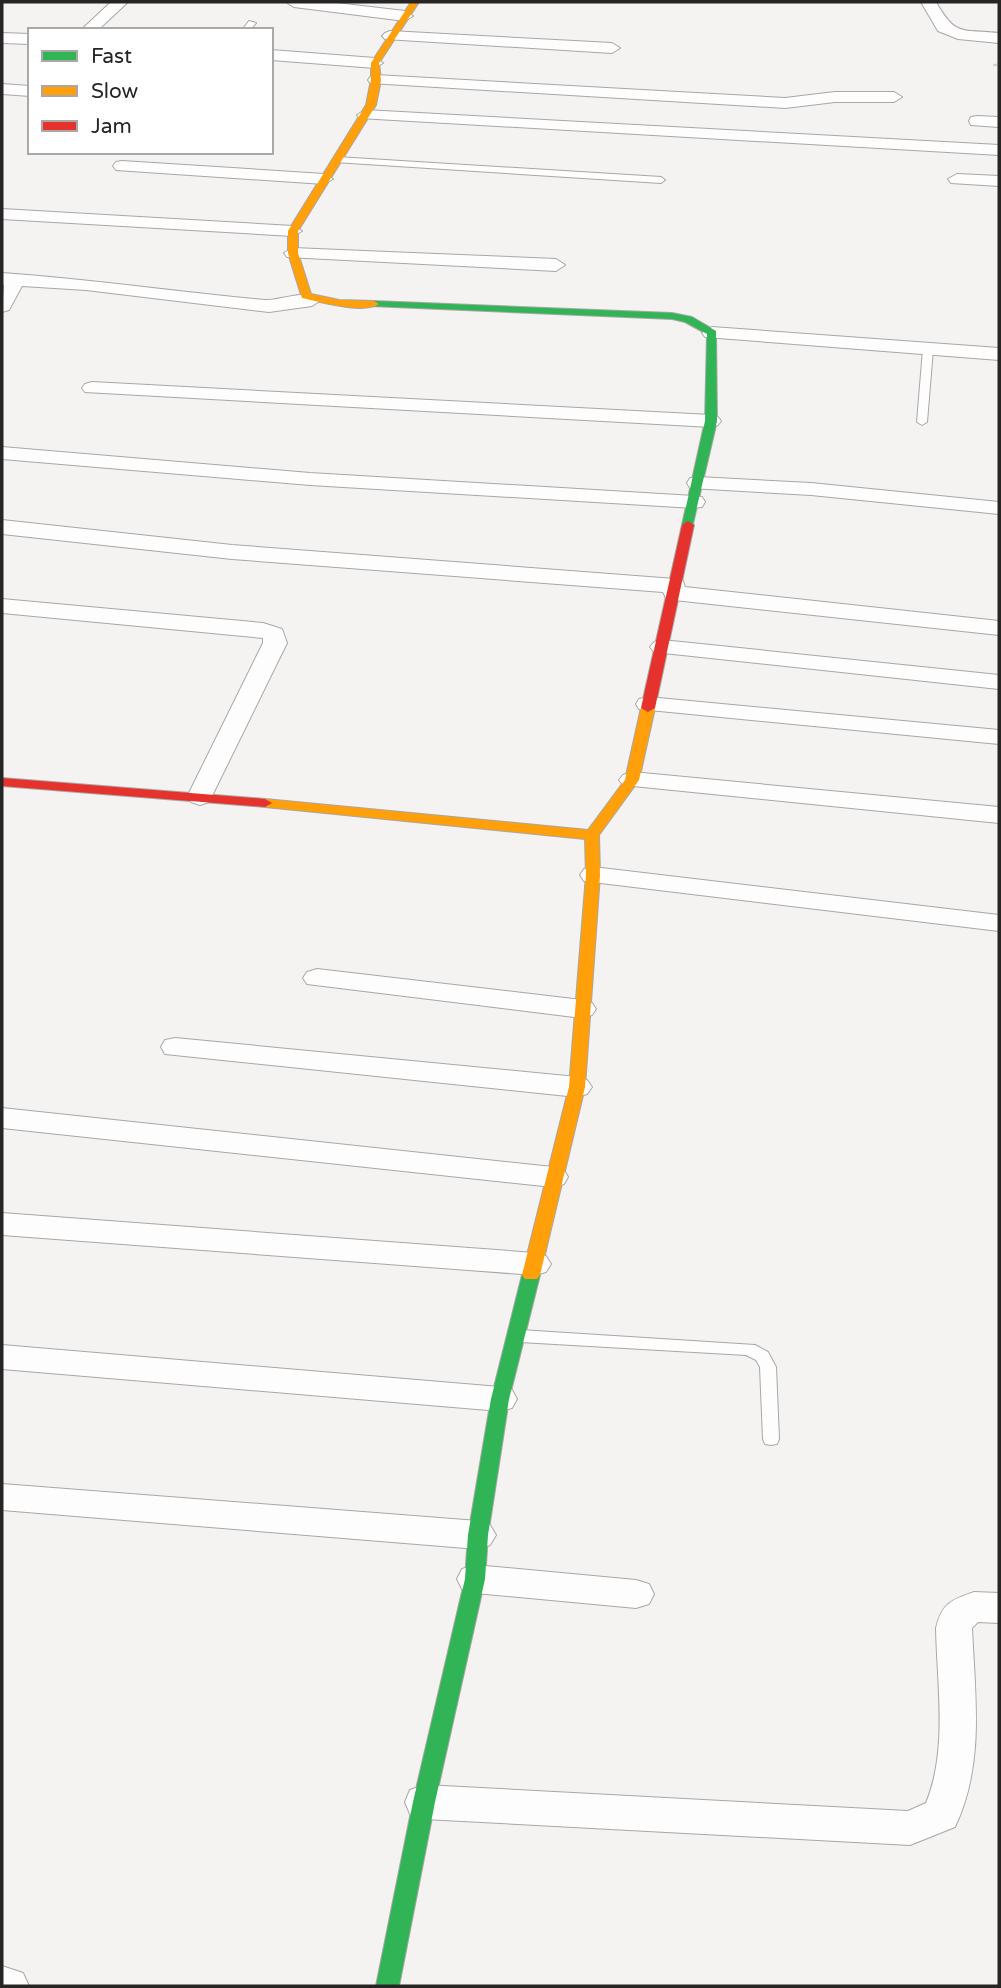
<svg xmlns="http://www.w3.org/2000/svg" width="1001" height="1988" font-family="'Varela Round',sans-serif">
<style>
.lines{fill:none;stroke-linecap:round;stroke-linejoin:round}
.lane-casing{stroke:#a8a7a6;stroke-width:2}
.street-casing{stroke:#a8a7a6;stroke-width:2}
.fast-casing{stroke:#a8a7a6;stroke-width:2}
.slow-casing{stroke:#a8a7a6;stroke-width:2}
.jam-casing{stroke:#a8a7a6;stroke-width:2}
.path{stroke:#d1d1d0;stroke-width:2.5;stroke-dasharray:4.5 2;stroke-linecap:butt}
.lane{fill:#fefdfd;fill-rule:evenodd}
.street{fill:#fefdfd;fill-rule:evenodd}
.fast{fill:#30b455;fill-rule:evenodd}
.slow{fill:#ff9f0a;fill-rule:evenodd}
.jam{fill:#e5322d;fill-rule:evenodd}
</style>
<rect width="100%" height="100%" fill="#f5f3f1"/>
<g class="lines">
<defs>
<path id="lane" d="M249,21L256,23L250,30H242Z
M337,157L661,177L665,180L661,183L334,162V158Z
M928,346L933,349L927,422L922,425L917,422L923,349Z
M520,1330L755,1345L768,1352L776,1367L779,1439L777,1444L771,1445L765,1444L763,1439L760,1367L756,1360L746,1355L520,1342L514,1340L512,1336L514,1332Z"/>
<path id="street" d="M111,2H128L98,30H81Z
M286,2H328L405,11L413,16L405,21L294,7Z
M921,2H936C956,37 961,29 999,33V43L958,39L938,31Z
M390,31L612,43L620,48L612,53L385,39L382,36L385,33Z
M2,33L30,34V44L2,43Z
M271,50L375,58L383,63L375,68L271,60Z
M376,75L785,98L835,92H894L902,97L894,102H835L785,108L370,83L368,80L370,77Z
M2,84L30,86V96L2,94Z
M365,110L999,145V155L359,118L357,115Z
M977,116L999,117V127L971,125L969,121L971,117Z
M122,161L324,174L333,179L324,184L116,170L113,166L116,162Z
M957,174L999,176V186L951,183L948,179Z
M2,209L293,226L302,231L293,236L2,219Z
M293,248L556,259L565,265L556,271L287,257L284,253Z
M2,273C90,279 177,292 265,300C280,301 311,287 321,300L312,306L269,312L86,290L22,286L9,310L2,312L4,285H2Z
M712,327L999,348V360L705,337L702,333Z
M92,382L711,415L718,417L721,421L718,425L711,427L85,392L82,388L85,384Z
M2,447L310,473L694,496L702,497L705,502L702,507L694,508L310,485L2,459Z
M698,477L811,483L999,502V514L811,495L690,488L687,483L690,478Z
M2,520L232,545L675,579L683,581L685,587L999,621V635L674,600L666,598L663,592L232,559L2,534Z
M2,599L263,623L282,629L287,643L209,802L200,805L191,802L187,797L263,643V638L2,613Z
M662,640L999,675V689L654,652L650,647L654,642Z
M648,697L999,730V744L639,709L636,704L639,699Z
M632,772L999,807V823L623,785L619,780L623,775Z
M593,867L999,915V931L584,881L580,875L584,869Z
M317,969L582,1000L592,1003L596,1009L592,1015L582,1018L307,984L303,978L307,972Z
M175,1038L577,1077L587,1080L592,1087L587,1094L577,1097L165,1054L161,1047L165,1040Z
M2,1108L553,1167L564,1170L568,1177L564,1184L553,1187L2,1128Z
M2,1213L535,1253L546,1256L551,1264L546,1272L535,1275L2,1235Z
M2,1345L500,1387L512,1390L517,1399L512,1408L500,1411L2,1369Z
M2,1484L478,1521L490,1525L496,1535L490,1545L478,1549L2,1510Z
M475,1565L636,1580L649,1584L654,1594L649,1604L636,1608L475,1593L462,1589L457,1579L462,1569Z
M974,1592L999,1593V1623L978,1622L972,1628C975,1696 985,1764 955,1827L910,1845L424,1819L410,1814L405,1802L410,1790L424,1785L908,1811L926,1803C948,1750 937,1684 936,1628C942,1603 951,1600 974,1592Z
M2,1966L23,1973L29,1986H2Z"/>
<path id="fast" d="M374,301L672,313L692,317L716,331L717,421L692,528L688,529L682,525L705,421L707,334L685,322L672,319L370,306L369,304Z
M531,1269L537,1271L540,1275L509,1399L488,1535L485,1579L435,1802L399,1986H376L413,1802L465,1579L468,1535L491,1399L522,1275L525,1271Z"/>
<path id="slow" d="M411,2H419L379,63L381,80L376,105L298,231V253L311,294L339,300L374,301L379,304C364,314 320,302 302,298L288,253V231L366,105L371,80V63Z
M648,704L655,708L639,780L599,835L600,875L585,1087L540,1275L537,1279H525L522,1275L569,1087L586,875L585,839L265,807L258,803L265,799L588,830L625,780L641,708Z"/>
<path id="jam" d="M688,521L694,525L655,708L648,712L641,708L682,525Z
M2,778L265,799L272,803L265,807L2,786Z"/>
</defs>
<!-- lane casing -->
<use href="#lane" class="lane-casing"/>
<!-- street casing -->
<use href="#street" class="street-casing"/>
<!-- fast casing -->
<use href="#fast" class="fast-casing"/>
<!-- slow casing -->
<use href="#slow" class="slow-casing"/>
<!-- jam casing -->
<use href="#jam" class="jam-casing"/>
<!-- path -->
<path class="path" d="M993,65H999"/>
<!-- lane -->
<use href="#lane" class="lane"/>
<!-- street -->
<use href="#street" class="street"/>
<!-- fast -->
<use href="#fast" class="fast"/>
<!-- slow -->
<use href="#slow" class="slow"/>
<!-- jam -->
<use href="#jam" class="jam"/>
</g>
<!-- border -->
<rect width="1001" height="1988" fill="none" stroke="#272524" stroke-width="7"/>
<!-- legend -->
<rect x="28" y="28" width="245" height="126" fill="#ffffff" stroke="#a9a8a7" stroke-width="2"/>
<rect x="42" y="51" width="35" height="10" fill="#30b455" stroke="#a9a8a7" stroke-width="2"/>
<text x="91" y="63" font-size="21" fill="#272524">Fast</text>
<rect x="42" y="86" width="35" height="10" fill="#ff9f0a" stroke="#a9a8a7" stroke-width="2"/>
<text x="91" y="98" font-size="21" fill="#272524">Slow</text>
<rect x="42" y="121" width="35" height="10" fill="#e5322d" stroke="#a9a8a7" stroke-width="2"/>
<text x="91" y="133" font-size="21" fill="#272524">Jam</text>
</svg>
